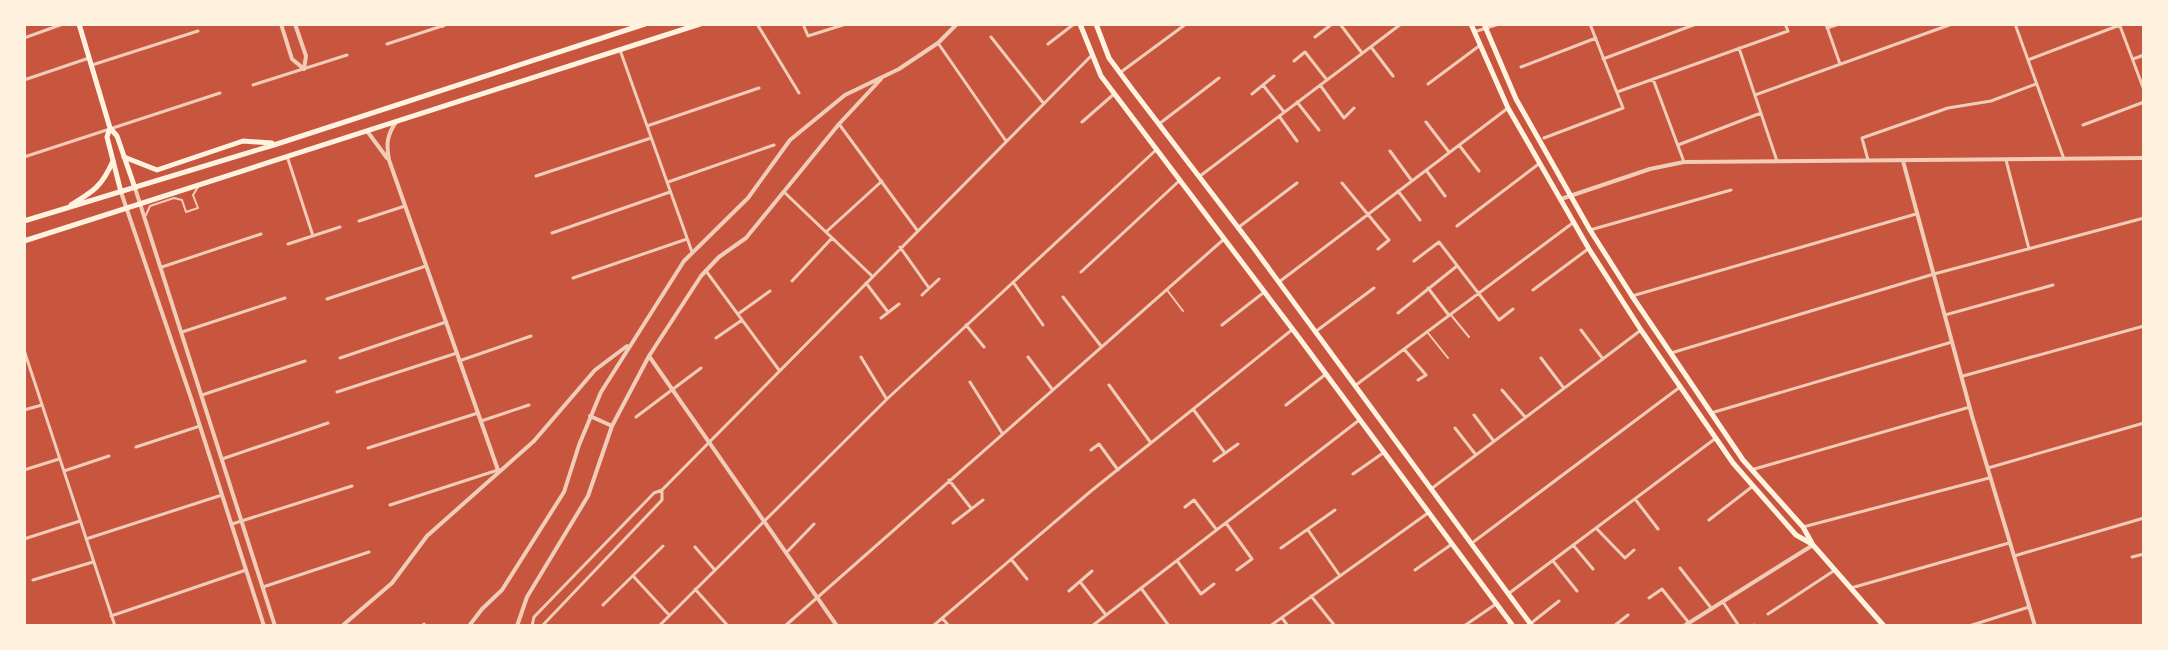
<svg xmlns="http://www.w3.org/2000/svg" width="2168" height="650" font-family="Helvetica,sans-serif">
<style>
.lines{fill:none;stroke-linecap:round;stroke-linejoin:round}
.service{stroke:#f1ccb7;stroke-width:2}
.minor{stroke:#f1ccb7;stroke-width:3}
.tertiary{stroke:#f1ccb7;stroke-width:4}
.secondary{stroke:#fff3e0;stroke-width:5}
.primary{stroke:#fff3e0;stroke-width:5}
</style>
<rect width="100%" height="100%" fill="#c8553d"/>
<g class="lines">
<!-- service -->
<path class="service" d="M146,215L150,206L174,198L182,200L186,212L198,208L193,195L198,187
M1167,290L1183,311
M1451,315L1469,337
M1428,333L1448,358"/>
<!-- minor -->
<path class="minor" d="M757,24L799,93
M803,24L808,36L846,24
M1340,24L1362,53
M1826,24L1840,64
M2015,24L2064,159
M2120,26L2144,90
M1827,28L1839,24
M1474,32L1499,24
M991,37L1044,104
M1315,37L1332,24
M24,38L63,24
M938,43L1006,141
M387,44L448,24
M1048,44L1074,24
M1371,47L1393,76
M1739,48L1777,161
M620,50L692,252
M1603,59L1696,24
M2133,59L2144,55
M2028,60L2120,25
M1294,61L1305,52L1327,80
M92,65L198,31
M1521,67L1596,38
M1121,72L1186,24
M1653,79L1684,162
M24,80L89,58
M1428,84L1479,46
M253,85L347,55
M1263,85L1284,112
M1320,85L1344,118L1354,108
M1617,92L1788,31L1785,24
M1252,94L1274,76
M1755,95L1952,24
M1297,102L1319,130
M1279,116L1297,141
M1082,122L1114,94
M1426,122L1449,152
M839,124L917,230
M1159,124L1219,78
M2083,125L2144,102
M647,126L759,88
M1544,138L1623,108L1590,24
M1459,145L1479,171
M1678,145L1761,113
M1390,151L1412,181
M287,156L313,236
M24,157L220,93
M1868,160L1862,138L1948,108L1991,101L2036,84
M2006,160L2029,249
M1426,170L1445,196
M536,176L651,138
M1200,176L1401,24
M668,182L774,145
M1342,183L1389,240L1378,249
M1398,191L1420,220
M784,192L871,275
M359,221L405,206
M1457,226L1540,163
M1239,227L1297,183
M1590,230L1731,190
M826,232L882,181
M552,233L670,192
M288,244L340,227
M900,247L929,288
M1414,261L1439,242L1499,320L1513,309
M162,267L261,234
M706,271L779,370
M1081,272L1178,182
M573,278L687,239
M792,281L832,238
M1013,282L1043,325
M1279,282L1508,108
M866,283L888,312
M1428,288L1448,314
M1533,290L1588,249
M922,295L939,279
M1632,296L1916,214
M1063,297L1101,346
M327,299L426,266
M1398,313L1457,266
M738,314L770,291
M1945,315L2053,285
M881,318L899,304
M966,325L984,347
M1222,325L1263,293
M1581,330L1603,359
M182,332L285,298
M1315,332L1374,288
M716,338L742,320
M1404,349L1426,375L1418,380
M24,350L115,626
M1671,353L1934,274L2144,218
M861,357L886,398
M1028,357L1052,389
M340,358L446,322
M1541,358L1563,387
M459,361L531,336
M1963,376L2144,326
M970,382L1002,433
M1109,385L1151,443
M1356,385L1574,222
M1502,390L1525,417
M337,392L457,353
M202,395L305,361
M1286,405L1326,374
M1193,409L1225,453
M24,410L42,405
M1711,413L1952,342
M1474,415L1493,440
M636,417L701,368
M481,421L529,405
M1455,428L1476,455
M136,447L200,426
M368,448L478,413
M1091,450L1099,444L1118,470
M222,459L328,423
M1214,461L1238,444
M1988,468L2144,423
M24,470L59,459
M1751,470L1970,407
M64,471L109,456
M1353,474L1383,453
M949,480L971,508
M1431,489L1641,330
M1635,499L1658,529
M390,505L498,470
M1185,507L1194,500L1216,529
M1709,520L1753,486
M953,523L983,500
M1226,523L1252,559L1237,570
M232,524L352,486
M1803,527L1989,478
M1596,528L1625,558L1634,550
M1308,530L1340,576
M24,539L80,521
M86,539L222,495
M1472,543L1680,387
M1573,545L1593,569
M695,547L714,569
M1281,548L1335,510
M786,553L814,524
M2014,556L2144,518
M2132,557L2144,554
M1011,559L1027,579
M1553,561L1577,591
M1178,562L1201,594L1214,584
M1680,568L1712,609
M1415,570L1452,544
M634,577L669,615
M33,580L93,562
M1081,583L1106,615
M263,587L369,552
M1141,588L1169,626
M1851,588L2009,543
M695,589L728,626
M1069,591L1092,571
M1508,594L1716,438
M1311,596L1335,626
M1649,598L1662,589L1689,623
M1723,602L1739,626
M603,605L663,546
M1768,614L1835,570
M111,616L246,570
M942,618L949,626
M1282,618L1288,626
M1530,624L1559,601
M422,626L424,624
M532,626L534,617L654,493L662,490L1091,56
M542,626L662,500V490
M659,626L887,399L1156,150
M785,626L1223,240
M933,626L1091,491L1293,329
M1092,626L1358,421
M1270,626L1428,513
M1464,626L1496,604
M1614,626L1628,615
M1752,626L1754,625
M1969,626L2029,607"/>
<!-- tertiary -->
<path class="tertiary" d="M281,24L292,59L304,69
M295,24L306,56L304,69
M440,24L442,26V24
M396,122C387,135 386,144 389,160L498,470
M367,131L387,158
M1903,161L1972,416L2035,626
M135,188L275,626
M121,192L191,398L264,626
M1561,199L1650,169L1684,162L2144,158
M649,356L837,626
M590,416L612,426
M342,626L392,583L427,536L534,441L595,370L627,346
M469,626L482,609L502,590L564,492L579,445L601,392L684,261L748,198L790,140L845,95L899,69L938,43L957,24
M517,626L527,597L588,496L612,426L649,356L701,276L719,257L746,238L839,124L881,79
M1684,626L1813,545"/>
<!-- secondary -->
<path class="secondary" d="M79,24L110,128L117,136L135,188
M1080,24L1101,76L1297,335L1513,626
M1096,24L1109,58L1132,89L1253,247L1532,626
M1471,24L1508,108L1589,249L1641,330L1733,463L1796,535L1812,544
M1484,24L1516,99L1590,230L1632,296L1743,460L1803,527L1813,545L1884,626
M110,128L107,137L121,192"/>
<!-- primary -->
<path class="primary" d="M124,157L157,170L243,141L272,143
M71,205C94,191 102,186 113,161
M24,221L277,144L645,24
M24,241L700,24"/>
</g>
<!-- border -->
<rect width="2168" height="650" fill="none" stroke="#fff3e0" stroke-width="52"/>
</svg>
